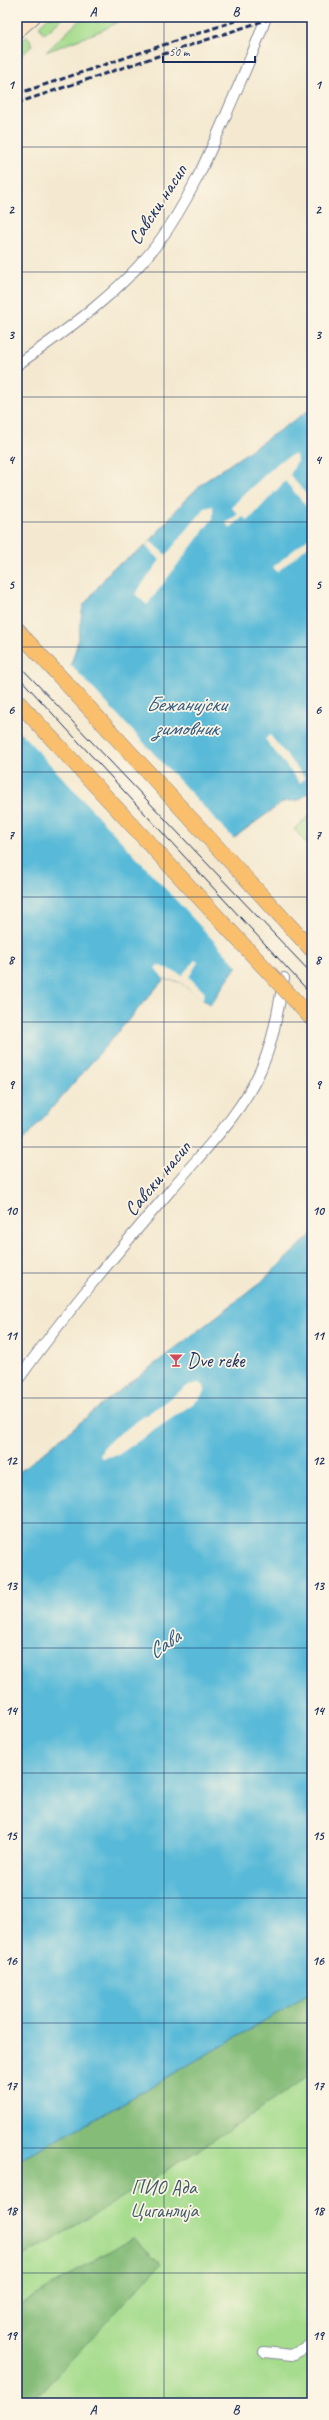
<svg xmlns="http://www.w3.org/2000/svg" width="329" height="2420" font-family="Caveat,sans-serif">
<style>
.green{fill:#a5dc8d;stroke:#608676}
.forest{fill:#84bc78;stroke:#50766b}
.water{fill:#59bad8;stroke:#3a749b}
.pier{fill:#f4e9d0}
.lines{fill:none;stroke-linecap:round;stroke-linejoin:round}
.street-casing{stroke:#888c97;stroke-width:12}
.secondary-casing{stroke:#888c97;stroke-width:16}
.primary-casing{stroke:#888c97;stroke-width:16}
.street{stroke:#fff;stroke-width:10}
.secondary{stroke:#fde5c5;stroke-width:14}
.primary{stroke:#f9bf6d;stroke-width:15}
.tram{stroke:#1b2f5e;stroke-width:1}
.rail{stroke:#1b2f5e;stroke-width:3;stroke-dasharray:6 3;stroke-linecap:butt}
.primary-bridge-casing{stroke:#888c97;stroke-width:16;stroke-linecap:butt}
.primary-bridge{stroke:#f9bf6d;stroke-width:15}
.grid{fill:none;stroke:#1b2f5e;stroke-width:1;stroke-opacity:0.55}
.labels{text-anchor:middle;stroke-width:3.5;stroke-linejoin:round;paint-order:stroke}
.street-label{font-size:20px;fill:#1b2f5e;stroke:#fcf5e5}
.poi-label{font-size:20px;fill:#1b2f5e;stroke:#fcf5e5;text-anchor:start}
.park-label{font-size:20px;fill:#3e5a6a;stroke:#fcf5e5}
.water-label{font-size:21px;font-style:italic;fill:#2e5983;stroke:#fcf5e5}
.neatline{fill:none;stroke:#1b2f5e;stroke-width:1.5}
.grid-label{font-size:13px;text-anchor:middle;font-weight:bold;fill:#1b2f5e}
</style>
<rect width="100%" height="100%" fill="#fcf5e5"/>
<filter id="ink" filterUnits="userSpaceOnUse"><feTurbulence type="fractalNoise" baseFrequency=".025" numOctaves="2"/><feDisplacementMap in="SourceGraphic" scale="8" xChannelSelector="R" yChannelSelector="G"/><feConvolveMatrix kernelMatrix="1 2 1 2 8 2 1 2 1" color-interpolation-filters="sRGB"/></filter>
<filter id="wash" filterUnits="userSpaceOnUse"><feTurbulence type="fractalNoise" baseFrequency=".012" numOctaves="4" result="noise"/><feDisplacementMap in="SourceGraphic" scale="16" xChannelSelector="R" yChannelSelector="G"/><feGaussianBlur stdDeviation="0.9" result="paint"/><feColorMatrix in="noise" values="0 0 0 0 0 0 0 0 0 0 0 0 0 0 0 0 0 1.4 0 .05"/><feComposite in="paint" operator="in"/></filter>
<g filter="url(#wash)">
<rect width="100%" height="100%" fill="#f4e9d0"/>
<!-- green -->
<path class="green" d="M48,17H64L46,33H43L39,26Z
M83,17H126L103,30L46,52Z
M26,37L30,39L32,46L17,59V45Z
M312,814V850L294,829Z
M312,1793V2403H17V1995Z"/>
<!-- forest -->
<path class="forest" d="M312,1993V2073C216,2141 119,2201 17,2260V2160L92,2121Z
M133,2237L161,2264L33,2400L34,2403H17V2307Z"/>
<!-- water -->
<path class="water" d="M312,408V790L299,800L283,802L220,848L187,896L243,957L210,1005L180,982L164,979L17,1148V733L40,739L51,728L77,645L83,606L112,569L146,546L184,501L204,482Z
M312,1234V1993L92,2121L17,2160V1474L109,1399L260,1283Z"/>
<!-- pier -->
<path class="pier" d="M292,455H296L297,461L290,475L312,501V513L285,481L248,521L243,517L230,528L226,523L238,514L232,508L240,498L279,462Z
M213,506V518L147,605L135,594L160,560L146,546L150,541L166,555L205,508Z
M312,535V543L277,572L273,567Z
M69,663L234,839L222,849L190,896L245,957L238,967L20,732L43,736L49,727Z
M270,735L305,778L300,783L265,739Z
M195,960L198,962L189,977L205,993L202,1000L180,982L164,979L155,968L158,965L182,975Z
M199,1383L204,1386L205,1391L197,1401L118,1455L102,1458L100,1456L103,1448L113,1438L189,1385Z"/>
</g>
<g filter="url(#ink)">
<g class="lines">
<defs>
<path id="street" d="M17,365C67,330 121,292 158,243C187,204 207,159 226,115C240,82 255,50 266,17
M17,1381C64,1315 116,1254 169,1192C201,1153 241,1115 261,1069C274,1040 278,1008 284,978
M264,2352L292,2355L312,2344"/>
<path id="secondary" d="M17,31L33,17"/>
<path id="primary" d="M17,630L312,950"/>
</defs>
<!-- street casing -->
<use href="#street" class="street-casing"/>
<!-- secondary casing -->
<use href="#secondary" class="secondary-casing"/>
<!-- primary casing -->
<use href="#primary" class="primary-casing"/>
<!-- street -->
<use href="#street" class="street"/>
<!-- secondary -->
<use href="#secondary" class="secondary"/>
<!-- primary -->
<use href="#primary" class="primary"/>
<!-- tram -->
<path class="tram" d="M17,663L312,974
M17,675L312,995"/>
<!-- rail -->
<path class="rail" d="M17,94L247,17
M17,103L275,17"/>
<defs>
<path id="primary-bridge" d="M17,701L312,1019"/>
</defs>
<!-- primary-bridge casing -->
<use href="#primary-bridge" class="primary-bridge-casing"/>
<!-- primary-bridge -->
<use href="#primary-bridge" class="primary-bridge"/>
</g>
</g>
<!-- grid -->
<path class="grid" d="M164,17V2403M17,147H312M17,272H312M17,397H312M17,522H312M17,647H312M17,772H312M17,897H312M17,1022H312M17,1147H312M17,1273H312M17,1398H312M17,1523H312M17,1648H312M17,1773H312M17,1898H312M17,2023H312M17,2148H312M17,2273H312"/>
<!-- icons -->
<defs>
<symbol id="bar-bare" viewBox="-9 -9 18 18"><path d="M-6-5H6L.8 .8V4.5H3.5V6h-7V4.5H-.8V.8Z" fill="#d1495b" stroke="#fcf5e5" stroke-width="2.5" paint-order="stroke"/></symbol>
</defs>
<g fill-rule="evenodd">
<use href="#bar-bare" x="166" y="1350" width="20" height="20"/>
</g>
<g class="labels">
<!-- street labels -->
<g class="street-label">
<text transform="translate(157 204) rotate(-57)" y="7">Савски насип</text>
<text transform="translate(157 1178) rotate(-50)" y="7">Савски насип</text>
</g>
<!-- poi labels -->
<g class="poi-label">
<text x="187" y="1367">Dve reke</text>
</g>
<!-- park labels -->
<g class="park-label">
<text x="164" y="2194">ПИО Ада<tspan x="164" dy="23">Циганлија</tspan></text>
</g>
<!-- water labels -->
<g class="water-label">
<text x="186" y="711">Бежанијски<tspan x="186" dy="24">зимовник</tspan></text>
<text transform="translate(164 1644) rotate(-35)" y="7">Сава</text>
</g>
</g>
<!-- margin -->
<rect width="329" height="2420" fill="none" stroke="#fcf5e5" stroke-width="44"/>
<!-- scale -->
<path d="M163 56v6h92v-6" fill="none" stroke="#1b2f5e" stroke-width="2"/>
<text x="169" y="56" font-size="12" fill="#1b2f5e" stroke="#fcf5e5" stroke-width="3" paint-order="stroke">50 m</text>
<rect x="22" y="22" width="285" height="2376" class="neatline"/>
<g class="grid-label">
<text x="93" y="16">A</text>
<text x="236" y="16">B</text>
<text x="11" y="89">1</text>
<text x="318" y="89">1</text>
<text x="11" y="214">2</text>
<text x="318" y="214">2</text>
<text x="11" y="339">3</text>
<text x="318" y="339">3</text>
<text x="11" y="464">4</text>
<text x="318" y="464">4</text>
<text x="11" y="589">5</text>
<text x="318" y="589">5</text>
<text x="11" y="714">6</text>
<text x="318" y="714">6</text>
<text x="11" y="839">7</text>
<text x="318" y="839">7</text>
<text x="11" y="964">8</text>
<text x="318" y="964">8</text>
<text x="11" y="1089">9</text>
<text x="318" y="1089">9</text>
<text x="11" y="1215">10</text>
<text x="318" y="1215">10</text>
<text x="11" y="1340">11</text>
<text x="318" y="1340">11</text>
<text x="11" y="1465">12</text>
<text x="318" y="1465">12</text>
<text x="11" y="1590">13</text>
<text x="318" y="1590">13</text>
<text x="11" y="1715">14</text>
<text x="318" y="1715">14</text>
<text x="11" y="1840">15</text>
<text x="318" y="1840">15</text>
<text x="11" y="1965">16</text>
<text x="318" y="1965">16</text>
<text x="11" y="2090">17</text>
<text x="318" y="2090">17</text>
<text x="11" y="2215">18</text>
<text x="318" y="2215">18</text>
<text x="11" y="2340">19</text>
<text x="318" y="2340">19</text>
<text x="93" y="2414">A</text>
<text x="236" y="2414">B</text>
</g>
</svg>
